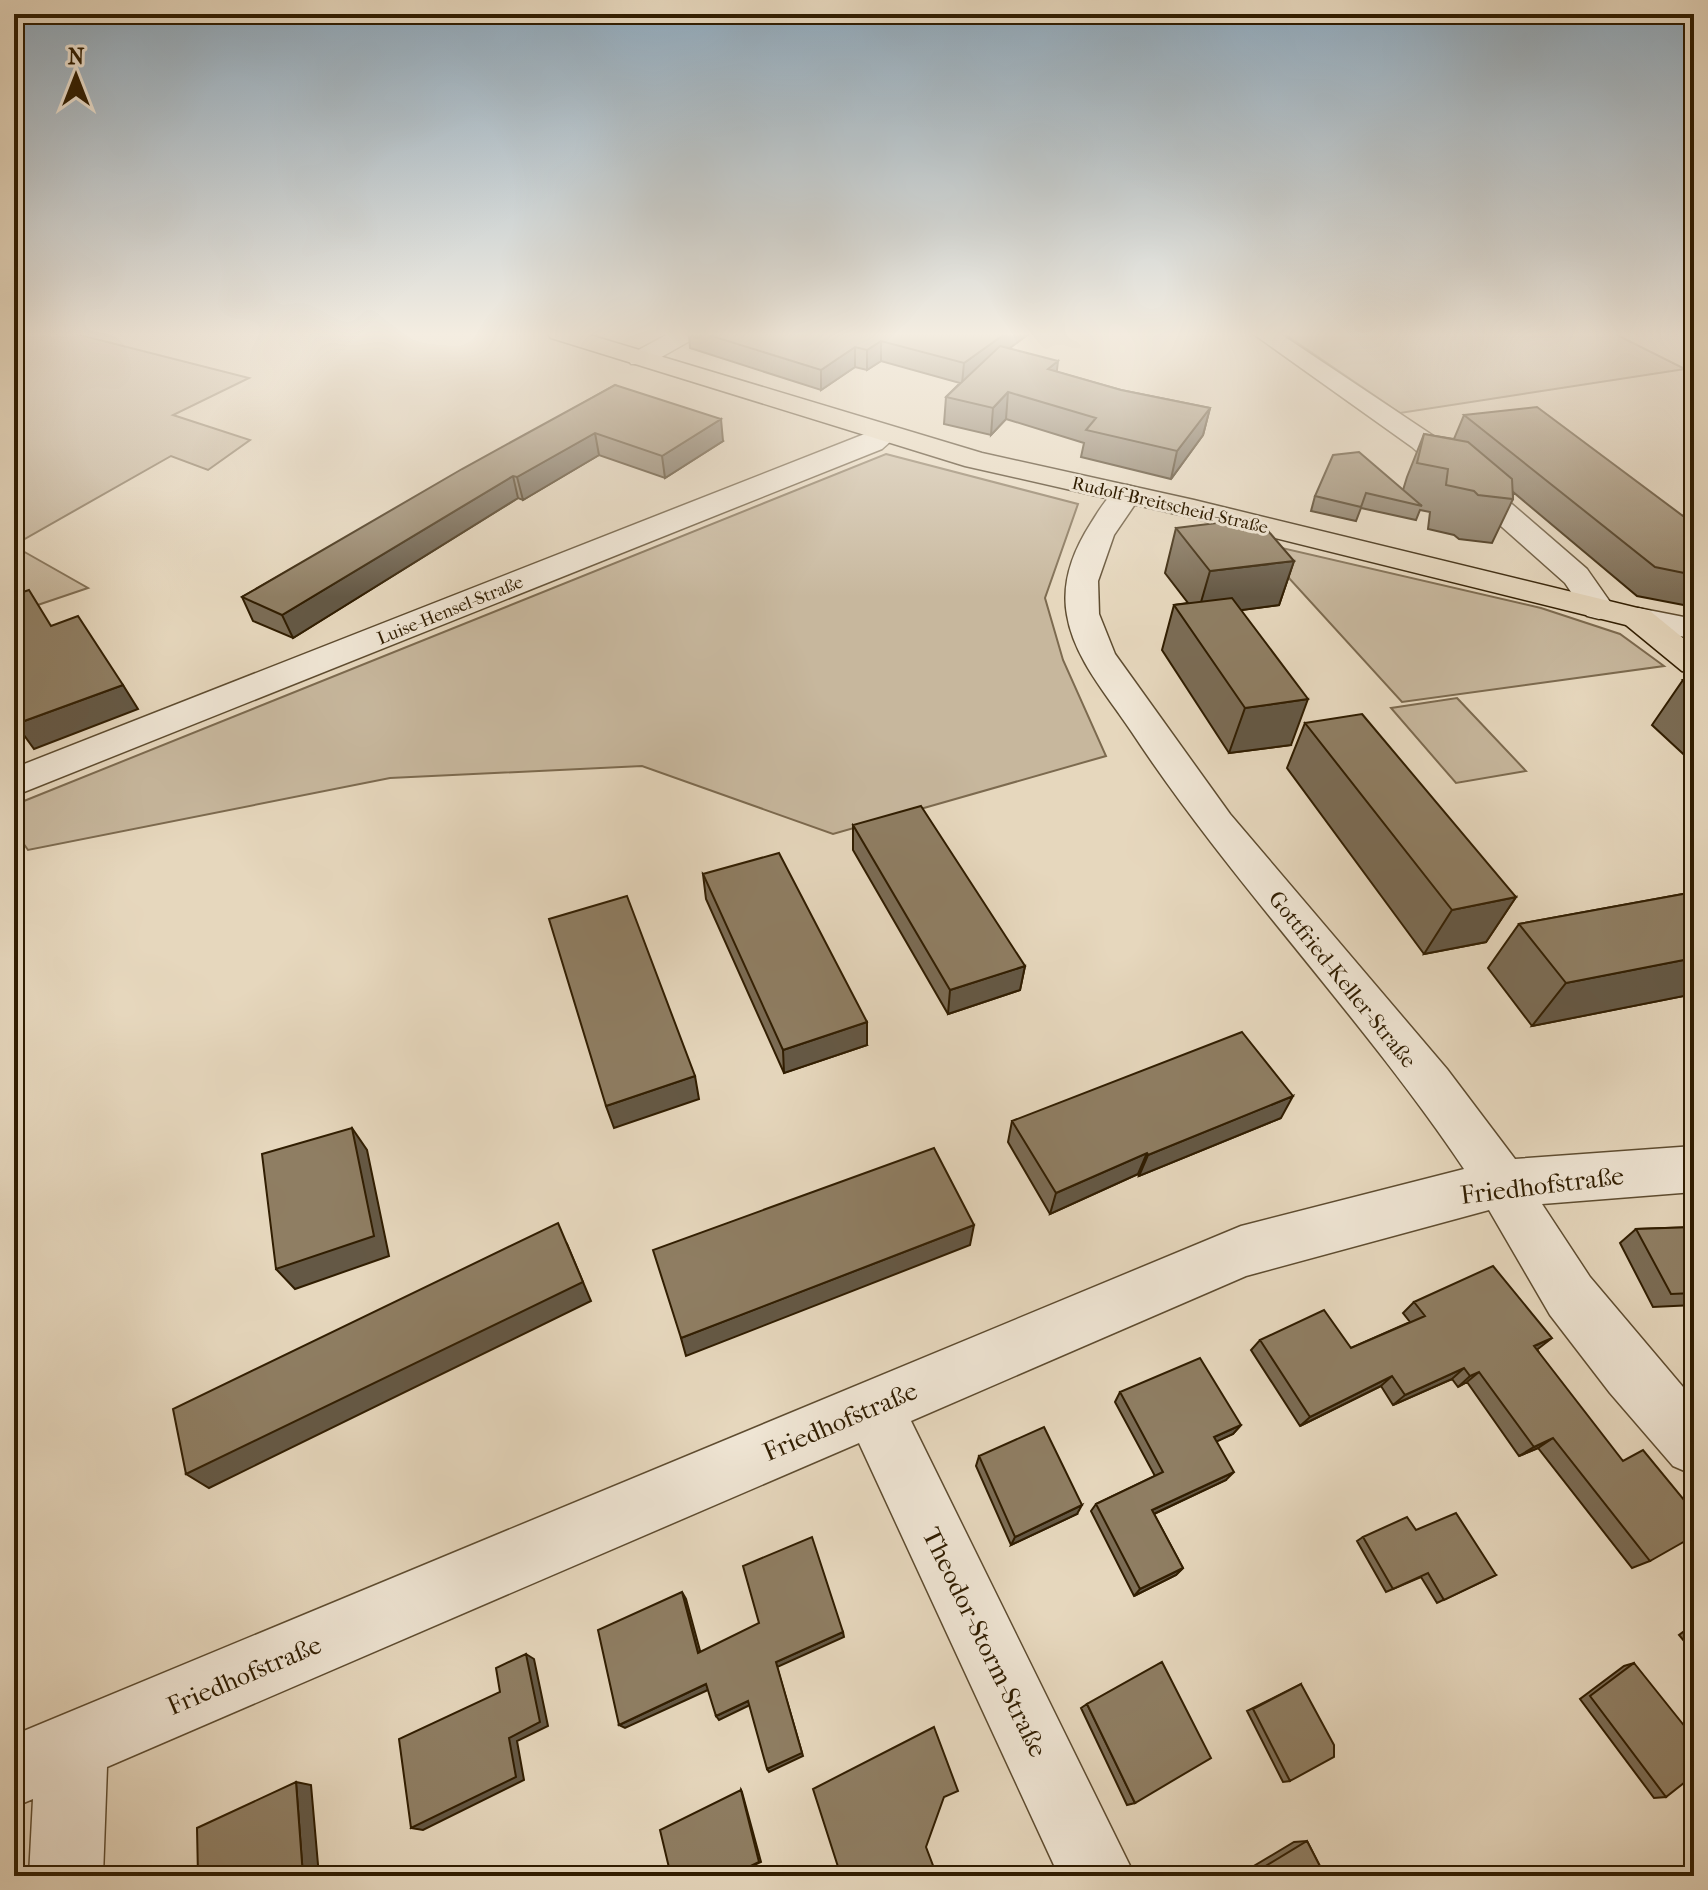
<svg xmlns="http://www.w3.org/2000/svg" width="1708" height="1890" font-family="'IM FELL French Canon',serif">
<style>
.green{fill:#c7b79d;stroke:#7c6a4f;stroke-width:2}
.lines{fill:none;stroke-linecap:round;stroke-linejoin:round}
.minor-casing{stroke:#5e4c30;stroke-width:3}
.major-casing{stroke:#301d01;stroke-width:3}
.minor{fill:#efe5d4;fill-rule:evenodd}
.major{fill:#e6d7bd;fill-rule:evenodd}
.wall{fill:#7b6c55;stroke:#301d01;stroke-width:2}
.shaded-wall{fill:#645845;stroke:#301d01;stroke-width:2}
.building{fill:#8f7e63;stroke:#301d01;stroke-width:2}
.labels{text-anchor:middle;stroke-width:6;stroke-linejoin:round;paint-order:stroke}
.far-street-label{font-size:18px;fill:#301d01;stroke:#efe5d4}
.street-label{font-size:22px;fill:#301d01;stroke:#efe5d4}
.near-street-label{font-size:26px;fill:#301d01;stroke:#efe5d4}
</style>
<rect width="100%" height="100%" fill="#e6d7bd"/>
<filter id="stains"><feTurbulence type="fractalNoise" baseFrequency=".0025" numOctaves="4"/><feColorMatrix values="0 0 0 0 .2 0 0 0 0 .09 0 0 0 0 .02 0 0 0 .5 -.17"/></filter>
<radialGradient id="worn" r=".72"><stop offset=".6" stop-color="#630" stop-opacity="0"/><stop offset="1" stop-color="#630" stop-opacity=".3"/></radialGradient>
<!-- green -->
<path class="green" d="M14,333H72L249,378L173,415L250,440L208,470L171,456L14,545Z
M1283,333H1613L1685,369L1400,413Z
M886,454L1078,504L1045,598L1063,660L1106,756L833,834L642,766L390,778L28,850L14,830V805Z
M1256,542L1541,608L1620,634L1664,666L1402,702Z
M14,546L88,588L14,613Z
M1457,698L1526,771L1456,783L1391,708Z"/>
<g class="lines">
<defs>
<path id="minor" d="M670,333H699L695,338L649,364H631L628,359L631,354Z
M1252,333H1279L1432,435L1587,569L1615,609L1611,616L1599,619L1587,616L1565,583L1412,447Z
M885,426L895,428L899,434L882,449L14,796V768Z
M1127,485L1137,488L1142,494L1114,535L1098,581L1099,614L1115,654L1230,814L1447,1069L1515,1159L1694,1146V1192L1542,1204L1590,1277L1694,1400V1475L1673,1466L1610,1393L1550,1315L1489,1210L1246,1276L911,1421L1135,1876H1059L859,1443L107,1767L103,1876H29L33,1799L14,1807V1735L1241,1226L1464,1169C1362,1017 1232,884 1131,731C1107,695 1074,658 1067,615C1061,582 1073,551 1091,523C1100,509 1110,490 1127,485Z
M1638,608L1694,619V639L1626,625L1621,618L1626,611Z"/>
<path id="major" d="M547,333H583L982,453L1194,500L1650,611L1694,647V674L1682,671L1626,625L1194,518L965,466L551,338Z"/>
</defs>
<!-- minor casing -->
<use href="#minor" class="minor-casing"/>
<!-- major casing -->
<use href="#major" class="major-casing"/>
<!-- minor -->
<use href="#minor" class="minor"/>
<!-- major -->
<use href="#major" class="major"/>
</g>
<!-- wall -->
<path class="wall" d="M689,333H1030L1009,348L1057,372L1121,390L1210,408L1203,435L1171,479L1081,457L1084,443L1006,419L991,435L944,424L946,397L960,383L881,361L867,370L855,367L821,390L690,348Z
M615,385L723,441L665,478L599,455L523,500L518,498L293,638L253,621L242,597Z
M1464,415L1683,516L1694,517V607L1637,596L1513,492V499L1492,543L1459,539L1454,535L1428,529L1430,512L1420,510L1416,520L1361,508L1356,521L1311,511L1315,496L1403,490L1407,477L1424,434L1454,439Z
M1176,528L1294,561L1279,605L1241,610L1291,745L1229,753L1162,650L1174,605L1188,603L1165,573Z
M1694,678V764L1652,725L1683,680Z
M1305,723L1516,897L1486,942L1424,954L1287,768Z
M853,825L1025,966L1020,990L948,1014L853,850Z
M703,874L867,1045L784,1073L706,899Z
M1694,892V994L1532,1026L1488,968L1519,924Z
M1281,1118L1139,1176L1138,1174L1050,1214L1008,1142L1012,1121Z
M1694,1227V1305L1653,1307L1620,1243L1636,1229Z
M1414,1302L1537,1349L1650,1561L1632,1568L1538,1448L1519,1456L1467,1382L1458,1387L1452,1379L1393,1405L1381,1386L1300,1426L1251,1350L1260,1340L1351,1348L1410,1322L1403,1313Z
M1120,1392L1241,1425L1233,1434L1216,1441L1226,1480L1154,1514L1183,1568L1176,1575L1134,1596L1091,1511L1096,1504L1155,1476L1115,1402Z
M979,1456L1077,1514L1011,1545L976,1466Z
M1416,1530L1496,1575L1437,1603L1421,1577L1386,1592L1357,1541L1363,1537Z
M1694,1624V1653L1679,1635Z
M1634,1663L1666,1797L1654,1798L1580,1699L1624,1666Z
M1301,1684L1290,1781L1283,1782L1247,1711Z
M1087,1704L1135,1803L1127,1805L1081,1708Z
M1307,1841L1325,1876H1237L1294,1842Z"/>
<!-- shaded-wall -->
<path class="shaded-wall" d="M1006,333H1030L962,384L964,363Z
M881,341V361L867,370V350Z
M855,347V367L821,390V370Z
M1058,361L1055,387L1048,369Z
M1008,392L1006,419L991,435L993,408Z
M1210,408L1203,435L1171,479L1177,451Z
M721,419L723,441L665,478L662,456Z
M595,433L599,455L523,500L517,477Z
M513,476L518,498L293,638L282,615Z
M1294,561L1279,605L1197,616L1210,571Z
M123,685L138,709L34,749L16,724Z
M1308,699L1291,745L1229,753L1245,708Z
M1516,897L1486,942L1424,954L1452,910Z
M1694,958V994L1532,1026L1566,983Z
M1025,966L1020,990L948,1014L950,990Z
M867,1022V1045L784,1073L783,1050Z
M695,1076L699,1099L614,1128L606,1106Z
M1293,1096L1281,1118L1139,1176L1148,1155Z
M352,1128L367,1150L389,1256L295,1289L276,1269Z
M1147,1153L1138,1174L1050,1214L1056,1193Z
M974,1225L970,1245L686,1356L681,1338Z
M567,1244L591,1301L209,1488L186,1474Z
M1552,1338L1538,1349L1521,1357L1534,1346Z
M1464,1368L1452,1379L1393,1405L1405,1395Z
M1479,1372L1467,1382L1458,1387L1470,1376Z
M1392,1376L1381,1386L1300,1426L1310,1417Z
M1241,1425L1233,1434L1207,1446L1214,1437Z
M1553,1438L1538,1448L1519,1456L1534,1447Z
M1234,1472L1226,1480L1145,1518L1152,1510Z
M1082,1505L1077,1514L1011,1545L1015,1537Z
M1183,1568L1176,1575L1134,1596L1140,1589Z
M682,1592L686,1599L702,1658L698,1653Z
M843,1632L844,1637L777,1667L803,1756L769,1772L767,1769L776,1662Z
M526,1654L534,1659L548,1726L517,1741L524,1780L423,1830L411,1828Z
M706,1684L710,1689L625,1728L619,1725Z
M748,1701L750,1705L719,1720L716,1716Z
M296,1782L311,1785L319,1876H303Z
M741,1790L742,1792L761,1862L730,1876Z"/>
<!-- building -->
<path class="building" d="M702,333H1006L964,363L881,341L867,350L855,347L821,370Z
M1000,346L1058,361L1048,369L1121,390L1210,408L1177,451L1086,430L1096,418L1008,392L993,408L946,397Z
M615,385L721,419L662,456L595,433L517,477L513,476L282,615L242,597L462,469Z
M1537,407L1683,516L1694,517V575L1655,567L1464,415Z
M1424,434L1468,442L1512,479L1513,499L1478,495L1474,491L1446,485L1448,469L1417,463Z
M1359,452L1422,506L1366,493L1361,507L1315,496L1333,455Z
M1257,518L1294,561L1210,571L1176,528Z
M29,590L51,626L78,616L123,685L16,724L14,720V595Z
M1232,598L1308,699L1245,708L1174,605Z
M1694,678V689L1683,680Z
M1362,714L1516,897L1452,910L1305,723Z
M921,806L1025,966L950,990L853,825Z
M779,853L867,1022L783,1050L703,874Z
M1694,892V958L1566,983L1519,924Z
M627,896L695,1076L606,1106L549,919Z
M1242,1032L1293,1096L1148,1155L1147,1153L1056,1193L1012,1121Z
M352,1128L374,1236L276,1269L262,1154Z
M934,1148L974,1225L681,1338L653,1250Z
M558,1223L583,1282L186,1474L173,1409Z
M1694,1227V1293L1671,1294L1636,1229Z
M1493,1266L1552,1338L1534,1346L1623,1461L1643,1450L1694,1512V1536L1650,1561L1553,1438L1534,1447L1479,1372L1470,1376L1464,1368L1405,1395L1392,1376L1310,1417L1260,1340L1324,1310L1351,1348L1425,1316L1414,1302Z
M1200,1358L1241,1425L1214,1437L1234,1472L1152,1510L1183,1568L1140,1589L1096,1504L1163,1472L1120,1392Z
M1044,1427L1082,1505L1015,1537L979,1456Z
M1456,1513L1496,1575L1444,1600L1428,1573L1393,1589L1363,1537L1407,1517L1416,1530Z
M812,1537L843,1632L776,1662L802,1753L767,1769L748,1701L716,1716L706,1684L619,1725L598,1630L682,1592L698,1653L759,1623L743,1566Z
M526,1654L540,1722L509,1738L516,1777L411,1828L399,1739L500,1692L496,1668Z
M1162,1662L1211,1758L1135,1803L1087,1704Z
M1634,1663L1694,1738V1775L1666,1797L1590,1696Z
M1301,1684L1334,1745V1757L1290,1781L1253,1709Z
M934,1727L958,1791L944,1797L926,1847L937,1876H841L813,1789Z
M296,1782L303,1876H198L197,1828Z
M741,1790L759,1862L730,1876H671L660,1830Z
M1307,1841L1325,1876H1249Z"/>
<!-- sky -->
<linearGradient id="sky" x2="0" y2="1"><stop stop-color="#8ea9bd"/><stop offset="0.56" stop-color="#f4ede1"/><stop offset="1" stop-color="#f4ede1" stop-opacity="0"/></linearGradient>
<rect width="1708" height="597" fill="url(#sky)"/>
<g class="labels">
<!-- far-street labels -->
<g class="far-street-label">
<text transform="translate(1170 505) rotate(13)" y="6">Rudolf-Breitscheid-Straße</text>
<text transform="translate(450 610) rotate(-22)" y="6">Luise-Hensel-Straße</text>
</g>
<!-- street labels -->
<g class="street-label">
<text transform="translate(1343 979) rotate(51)" y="8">Gottfried-Keller-Straße</text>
</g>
<!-- near-street labels -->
<g class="near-street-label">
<text transform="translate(1542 1185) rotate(-7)" y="9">Friedhofstraße</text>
<text transform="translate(840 1421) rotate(-23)" y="9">Friedhofstraße</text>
<text transform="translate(985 1642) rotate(64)" y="9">Theodor-Storm-Straße</text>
<text transform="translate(244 1675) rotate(-23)" y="9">Friedhofstraße</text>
</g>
</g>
<!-- margin -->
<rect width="1708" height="1890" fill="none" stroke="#e6d7bd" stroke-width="48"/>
<rect x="16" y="16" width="1676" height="1858" fill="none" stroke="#301d01" stroke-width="4"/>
<rect x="24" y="24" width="1660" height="1842" fill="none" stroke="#301d01" stroke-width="2"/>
<!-- north arrow -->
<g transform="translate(76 76)" stroke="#efe5d4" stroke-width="6" paint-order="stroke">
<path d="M0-6L14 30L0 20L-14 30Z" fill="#301d01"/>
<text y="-12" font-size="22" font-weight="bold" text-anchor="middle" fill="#301d01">N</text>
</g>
<rect width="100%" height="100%" filter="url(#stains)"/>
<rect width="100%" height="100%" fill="url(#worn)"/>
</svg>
